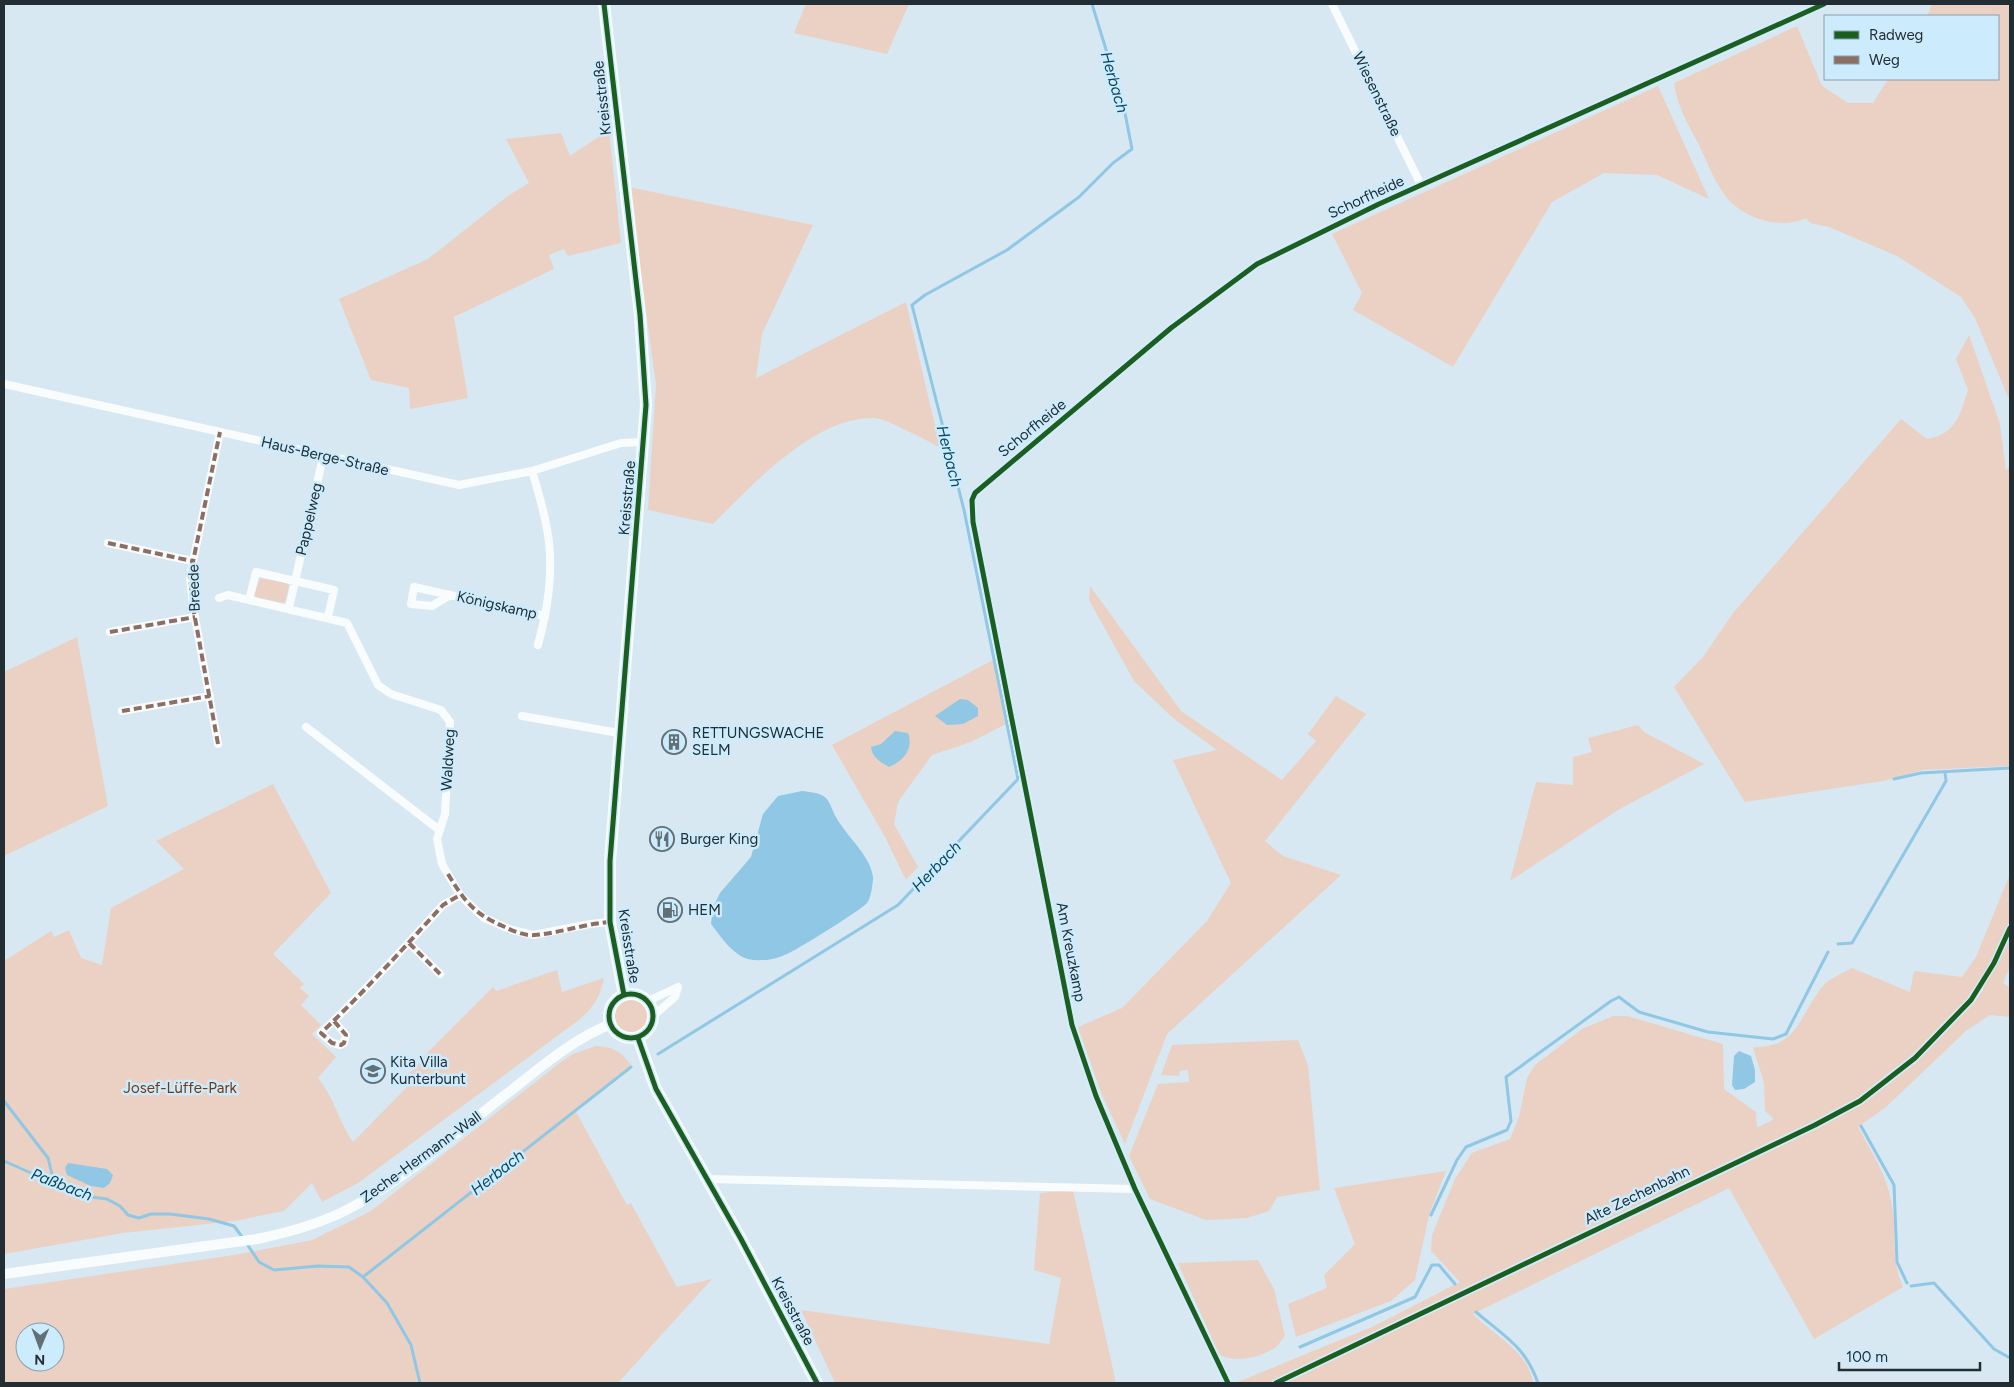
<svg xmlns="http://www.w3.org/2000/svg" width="2014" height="1387" font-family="Figtree,sans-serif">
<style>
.green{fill:#ead1c3;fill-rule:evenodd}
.water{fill:#8fc7e5}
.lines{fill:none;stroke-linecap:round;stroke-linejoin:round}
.stream{stroke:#8fc7e5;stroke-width:3}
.minor{stroke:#f9fcfd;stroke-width:8}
.tertiary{stroke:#f9fcfd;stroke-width:10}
.primary{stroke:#f9fcfd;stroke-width:12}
.quiet{stroke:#8d6e63;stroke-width:4;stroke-dasharray:8 4;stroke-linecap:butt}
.cycleway-casing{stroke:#ccebfd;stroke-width:8}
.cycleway{stroke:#1b5e20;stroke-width:5}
.labels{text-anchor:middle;stroke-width:5;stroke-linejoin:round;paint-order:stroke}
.street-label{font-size:15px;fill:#222e34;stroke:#ccebfd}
.poi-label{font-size:15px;fill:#222e34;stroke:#ccebfd;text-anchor:start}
.park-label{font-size:15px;fill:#743910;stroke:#ccebfd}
.water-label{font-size:16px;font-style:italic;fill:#0a4862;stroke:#ccebfd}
</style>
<rect width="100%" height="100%" fill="#d7e8f2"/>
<!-- green -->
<path class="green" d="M806,4H909L887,54L794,33Z
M1932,4H2010V397H2008L1975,318L1961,297L1897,256L1829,227L1810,223L1806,218C1779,231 1738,217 1722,191C1712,176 1706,159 1698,143C1687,123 1677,105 1674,83L1797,26L1822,86L1848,103H1873L1888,79H1998V16H1927Z
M1658,86L1709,199L1657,175L1604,173L1552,202L1453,367L1353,310L1362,293L1332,234Z
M609,130L621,243L568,256L564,249L549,255L554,269L454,317L468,398L410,409L409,388L371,380L339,299L428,259L509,195L529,183L506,139L561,133L570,156Z
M629,187L813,225L762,334L756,378L906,302L940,447C927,441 887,419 875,418C815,416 753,484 713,524L648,510L656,385Z
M1969,335L2000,424L2006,471L2010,465V766L1923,770L1883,781L1745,802L1674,687L1703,657L1733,613L1901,419L1927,439C1956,434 1960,415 1968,390L1956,359Z
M260,578L287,583L289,586L285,602L283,603L256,597L254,595Z
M1090,586L1181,711L1282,780L1316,741L1308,734L1336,696L1366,714L1265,841L1283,856L1341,875L1167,1034L1125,1144L1102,1095L1078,1027L1122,1008L1207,921L1231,883L1173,760L1217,750L1173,718L1134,681L1089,600Z
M77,637L108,806L4,856V672Z
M993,660L1006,724L971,742L932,755L898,802L894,824L918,867L906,880L884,835L832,745Z
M1638,725L1644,732L1704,764L1618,810L1510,881L1536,782L1573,785V757L1592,752L1588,738Z
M273,784L331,893L273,954L304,984L300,988L309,996L301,1005L321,1025L312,1034L336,1057L318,1078C334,1097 339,1122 353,1142L407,1087L401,1080L415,1068L428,1052L493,987L496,991L557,970L562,992L604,978C600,997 594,1007 579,1020L358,1183L322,1202L312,1183L284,1211L235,1221L123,1233L4,1254V961L51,931L54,937L69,930L81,958L102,965L111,908L184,869L156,841Z
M2010,874V967L2003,983L2010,988V1017L1990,1015L1967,1030L1886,1107L1858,1127C1871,1151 1886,1174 1891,1200C1898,1232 1889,1254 1903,1287L1814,1339L1729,1188L1473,1314C1493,1335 1529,1351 1533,1383H1235L1372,1327L1460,1282L1431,1251L1432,1235L1455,1179L1472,1153L1510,1139L1519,1117L1527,1078L1535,1065L1582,1029L1613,1016H1627L1723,1044L1724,1089L1756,1112L1757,1128L1774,1119L1765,1111L1764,1083L1753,1047C1798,1048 1799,1016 1822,987C1828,979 1843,973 1852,968L1910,992L1914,971L1962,977L1976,957Z
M614 1017a17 17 0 1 1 34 0a17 17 0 1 1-34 0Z
M1298,1040L1308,1065L1320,1190L1277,1197L1269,1211L1247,1218L1206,1220L1150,1199L1129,1156L1158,1084L1189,1082L1188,1070L1180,1071L1179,1076L1161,1075L1172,1045Z
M596,1046C612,1046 622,1052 631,1065L575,1110L627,1205L631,1203L633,1207L677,1287L712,1279L618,1383H4V1289L234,1255L312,1240L371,1211L561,1062L573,1054ZM25,1332H55V1362H25Z
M1446,1171L1429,1215L1415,1280L1391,1301L1296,1337L1288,1304L1327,1288L1324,1275L1355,1244L1334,1188Z
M1073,1190L1116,1383H835L801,1310L1049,1344L1061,1278L1034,1270L1040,1193Z
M1258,1260L1274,1289L1285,1336C1282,1339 1279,1345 1275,1348C1260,1357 1234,1364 1219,1354L1178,1263Z"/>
<!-- water -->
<path class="water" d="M960,699L968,700L978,708V716L963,724L947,725L935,716Z
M895,731L908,733C914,749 903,761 889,767C880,762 872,757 871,747L881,744Z
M802,791C836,794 825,803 841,825C851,840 871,858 873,877C873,883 871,898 867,903C864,908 797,950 787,954C777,959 765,961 754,960C735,959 722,938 711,924L713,907L720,893L751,857L763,814L778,796Z
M1739,1051L1751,1056L1755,1070V1082L1744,1089L1735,1090L1732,1085L1734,1056Z
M68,1163L107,1169L113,1175L110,1183L104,1188L91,1186L67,1175L65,1168Z"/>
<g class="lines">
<!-- stream -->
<path class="stream" d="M1894,779L1921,773L2010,768
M1838,944L1852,943L1946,781L1945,772
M658,1054L898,905L1018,779L964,510L912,305L925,295L1007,250L1079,197L1113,163L1132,149L1124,108L1092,4
M4,1101L48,1158L54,1182
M1861,1126L1894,1185L1897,1262L1907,1283
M4,1161L83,1196L107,1199L120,1206L128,1215L139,1218L151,1214H170L209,1219L234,1226L243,1238
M1431,1215L1457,1160L1466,1147L1507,1130L1511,1121L1506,1077L1611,1001L1619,997L1639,1012L1708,1032L1773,1039L1786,1034L1828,952
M247,1244L259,1262L274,1270L318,1266L349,1267L363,1277L387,1303L411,1345L420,1383
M363,1277L631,1067
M1911,1286L1934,1283L1994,1349L2010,1358
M1476,1312C1505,1337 1525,1346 1538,1383
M1300,1347L1415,1297L1432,1265H1439L1455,1284"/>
<!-- minor -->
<path class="minor" d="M1332,4L1421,185
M4,384L459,485L532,471L621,443L644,442
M108,543L192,561
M450,595L432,606L411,604L414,587L545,616C556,558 549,526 532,471
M219,598L228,595L347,623L378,685L391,694L441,710L450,722L445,814L437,839L442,864L460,895L484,918L512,930L533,935L590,924L610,922
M249,600L256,572L334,590L328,617
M289,608L323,457
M110,632L195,617
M538,645L545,616
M122,711L210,696
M522,716L619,733
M306,727L438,829
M218,744L193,607L190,576L220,432
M409,943L440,974
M648,1001L678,987
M653,1016L675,997L678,987
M334,1021L346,1035L344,1043L341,1045L332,1043L321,1033C364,992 403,949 443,905L460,895
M707,1179L1135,1189
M1228,1383L1135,1189L1096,1096L1072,1025L973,522L972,500L975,493L1171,328L1257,264L1379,204L1824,4
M1276,1383L1815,1125L1860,1101L1915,1058L1971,1000L1979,988"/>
<!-- tertiary -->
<path class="tertiary" d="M4,1274L257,1239C291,1232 324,1223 354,1206C411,1175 461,1128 513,1089C543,1065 575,1038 611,1024"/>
<!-- primary -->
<path class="primary" d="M604,4L640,315L646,405L610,861V922L624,995
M609 1016a22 22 0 1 1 44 0a22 22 0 1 1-44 0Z
M638,1038L656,1089L741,1239L817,1383"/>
<!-- quiet -->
<path class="quiet" d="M108,543L192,561
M110,632L195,617
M122,711L210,696
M218,744L193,607L190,576L220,432
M448,874C465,902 474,914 505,927C513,931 525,936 534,935C560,933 584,924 610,922
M409,943L440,974
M334,1021L346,1035L344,1043L341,1045L332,1043L321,1033C364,992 403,949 443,905L460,895"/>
<defs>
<path id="cycleway" d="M604,4L640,315L646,405L610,861V922L624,995
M609 1016a22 22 0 1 1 44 0a22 22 0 1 1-44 0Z
M638,1038L656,1089L741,1239L817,1383
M1228,1383L1135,1189L1096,1096L1072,1025L973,522L972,500L975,493L1171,328L1257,264L1379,204L1824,4
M1276,1383L1815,1125L1860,1101L1915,1058L1971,1000L1994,963L2010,928"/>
</defs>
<!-- cycleway casing -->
<use href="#cycleway" class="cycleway-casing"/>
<!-- cycleway -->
<use href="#cycleway" class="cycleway"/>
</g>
<!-- icons -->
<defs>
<symbol id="building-ring" viewBox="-11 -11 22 22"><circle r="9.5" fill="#ccebfd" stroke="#616f76" stroke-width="1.5"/><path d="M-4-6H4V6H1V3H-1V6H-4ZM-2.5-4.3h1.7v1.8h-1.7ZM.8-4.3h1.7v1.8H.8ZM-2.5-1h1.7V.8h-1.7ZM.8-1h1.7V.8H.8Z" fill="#616f76"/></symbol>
<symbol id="restaurant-ring" viewBox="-11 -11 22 22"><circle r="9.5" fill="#ccebfd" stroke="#616f76" stroke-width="1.5"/><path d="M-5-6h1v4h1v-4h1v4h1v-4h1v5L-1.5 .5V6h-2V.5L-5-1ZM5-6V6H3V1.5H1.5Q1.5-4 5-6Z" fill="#616f76"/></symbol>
<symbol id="fuel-ring" viewBox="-11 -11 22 22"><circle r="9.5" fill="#ccebfd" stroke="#616f76" stroke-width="1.5"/><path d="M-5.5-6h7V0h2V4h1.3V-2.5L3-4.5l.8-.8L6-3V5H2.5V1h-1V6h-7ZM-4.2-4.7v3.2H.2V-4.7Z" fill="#616f76"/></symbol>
<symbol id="school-ring" viewBox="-11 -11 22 22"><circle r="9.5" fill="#ccebfd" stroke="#616f76" stroke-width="1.5"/><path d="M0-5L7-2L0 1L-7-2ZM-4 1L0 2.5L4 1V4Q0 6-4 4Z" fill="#616f76"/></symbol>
</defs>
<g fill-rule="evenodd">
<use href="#building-ring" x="660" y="728" width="28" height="28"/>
<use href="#restaurant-ring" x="648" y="825" width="28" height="28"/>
<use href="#fuel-ring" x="656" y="896" width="28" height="28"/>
<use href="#school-ring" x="359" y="1057" width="28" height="28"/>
</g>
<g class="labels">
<!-- street labels -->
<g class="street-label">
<text transform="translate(1377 94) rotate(64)" y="5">Wiesenstraße</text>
<text transform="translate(602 98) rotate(-96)" y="5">Kreisstraße</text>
<text transform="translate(1366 197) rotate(-25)" y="5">Schorfheide</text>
<text transform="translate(1032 428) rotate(-39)" y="5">Schorfheide</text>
<text transform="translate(325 456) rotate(13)" y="5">Haus-Berge-Straße</text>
<text transform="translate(627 498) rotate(-85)" y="5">Kreisstraße</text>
<text transform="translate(309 519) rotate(-77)" y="5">Pappelweg</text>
<text transform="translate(194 588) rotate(-92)" y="5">Breede</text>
<text transform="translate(497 605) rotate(13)" y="5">Königskamp</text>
<text transform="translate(448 760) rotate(-87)" y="5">Waldweg</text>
<text transform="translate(629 946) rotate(81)" y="5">Kreisstraße</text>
<text transform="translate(1071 952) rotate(79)" y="5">Am Kreuzkamp</text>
<text transform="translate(421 1157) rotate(-36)" y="5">Zeche-Hermann-Wall</text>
<text transform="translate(1637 1195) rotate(-26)" y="5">Alte Zechenbahn</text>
<text transform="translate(793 1311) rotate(62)" y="5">Kreisstraße</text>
</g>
<!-- poi labels -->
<g class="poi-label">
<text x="692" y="738">RETTUNGSWACHE<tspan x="692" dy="17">SELM</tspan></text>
<text x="680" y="844">Burger King</text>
<text x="688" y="915">HEM</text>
<text x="390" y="1067">Kita Villa<tspan x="390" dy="17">Kunterbunt</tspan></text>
</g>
<!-- park labels -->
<g class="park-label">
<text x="180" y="1093">Josef-Lüffe-Park</text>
</g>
<!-- water labels -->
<g class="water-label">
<text transform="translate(1115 82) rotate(74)" y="6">Herbach</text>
<text transform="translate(950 456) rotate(76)" y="6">Herbach</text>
<text transform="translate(936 866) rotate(-46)" y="6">Herbach</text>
<text transform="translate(497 1172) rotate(-38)" y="6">Herbach</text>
<text transform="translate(62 1184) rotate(21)" y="6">Paßbach</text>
</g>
</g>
<!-- border -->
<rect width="2014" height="1387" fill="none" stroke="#222e34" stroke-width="10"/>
<!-- legend -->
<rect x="1824" y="15" width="175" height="65" fill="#ccebfd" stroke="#889fad"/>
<rect x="1834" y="31" width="25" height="8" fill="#1b5e20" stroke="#889fad"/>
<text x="1869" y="40" font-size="15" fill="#222e34">Radweg</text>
<rect x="1834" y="56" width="25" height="8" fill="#8d6e63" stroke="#889fad"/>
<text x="1869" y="65" font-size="15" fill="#222e34">Weg</text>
<!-- north arrow -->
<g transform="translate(40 1347) rotate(181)"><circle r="24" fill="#ccebfd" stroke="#889fad"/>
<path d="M0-4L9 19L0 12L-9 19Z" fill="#616f76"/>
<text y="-8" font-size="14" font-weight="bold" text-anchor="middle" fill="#222e34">N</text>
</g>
<!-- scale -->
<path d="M1839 1362v8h141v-8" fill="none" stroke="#222e34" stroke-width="2.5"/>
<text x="1846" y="1362" font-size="15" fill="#222e34" stroke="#ccebfd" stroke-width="4" paint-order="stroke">100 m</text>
</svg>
